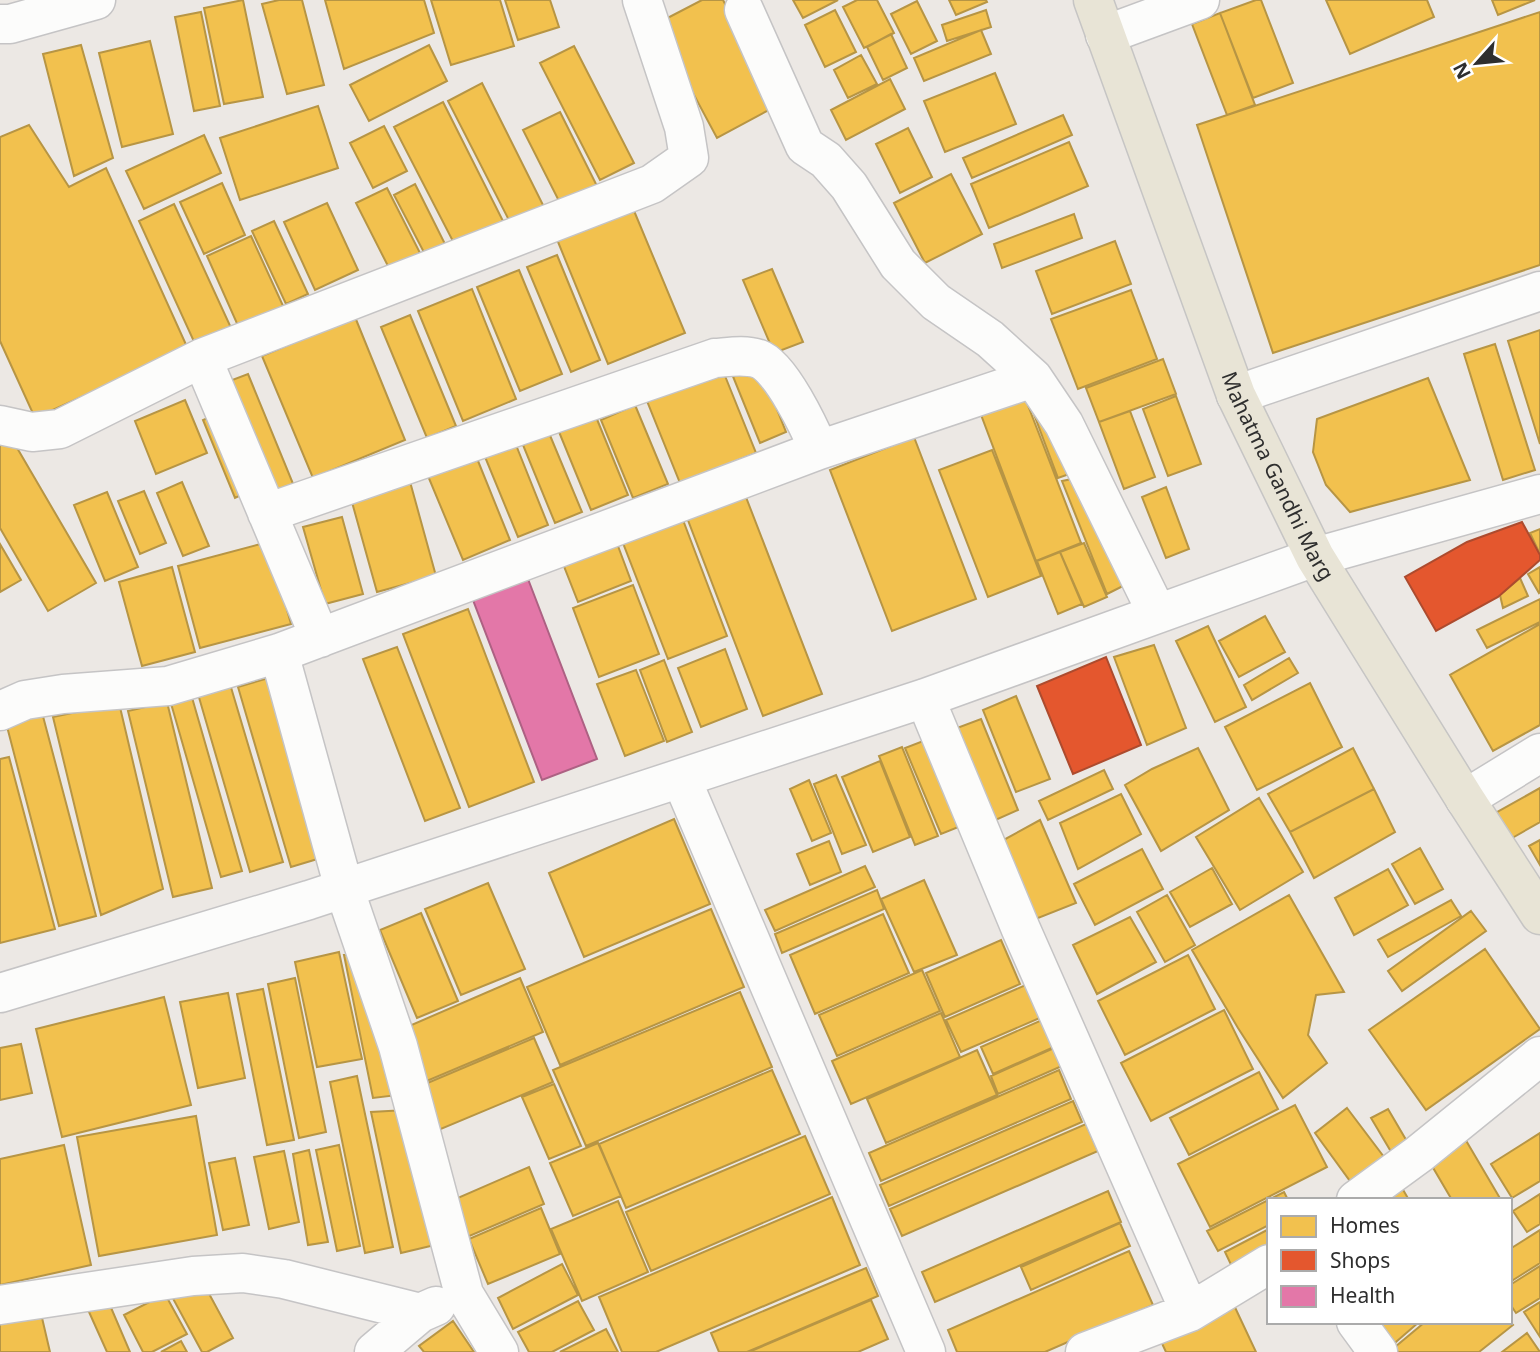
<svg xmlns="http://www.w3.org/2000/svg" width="1540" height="1352" font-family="'Noto Sans',sans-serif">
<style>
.homes{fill:#f2c14e;stroke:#b79544;stroke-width:2}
.shops{fill:#e4572e;stroke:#ad4b2e;stroke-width:2}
.health{fill:#e377a8;stroke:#ad6183;stroke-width:2}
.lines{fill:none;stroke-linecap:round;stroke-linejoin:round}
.minor-casing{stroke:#c5c4c5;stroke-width:41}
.major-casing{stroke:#c6c5c4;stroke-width:41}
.minor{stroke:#fcfcfb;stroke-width:38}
.major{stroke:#e8e4d6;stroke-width:38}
.labels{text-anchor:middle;stroke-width:7;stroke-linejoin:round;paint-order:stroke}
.street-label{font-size:21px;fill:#2e2e2e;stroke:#fff}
</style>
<rect width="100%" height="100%" fill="#ece8e4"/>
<!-- homes -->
<path class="homes" d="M243,0L263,97L224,104L204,8Z
M279,0H302L324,85L287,94L262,4Z
M325,0H424L434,33L344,69Z
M431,0H500L514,46L451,65Z
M505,0H550L559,27L518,40Z
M702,0H723L778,105L717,138L656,24Z
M793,0H838L803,18Z
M857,0H877L894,33L864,48L843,7Z
M949,0H986L987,2L956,15Z
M1256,0H1261L1293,83L1253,98L1220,13Z
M1326,0H1427L1434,17L1350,54Z
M1492,0H1535L1498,15Z
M917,1L937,41L911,54L891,14Z
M835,10L856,52L825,67L805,25Z
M986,10L991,27L947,41L942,25Z
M201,12L220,106L194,111L175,17Z
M1540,12V265L1273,353L1197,125Z
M1220,13L1255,105L1227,115L1192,24Z
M981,30L991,54L924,81L914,58Z
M891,34L907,68L883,80L867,47Z
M150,41L173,134L122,147L99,53Z
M81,45L113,158L74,176L43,54Z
M429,45L447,81L369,121L350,85Z
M574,46L634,163L600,180L540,63Z
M861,55L877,84L848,98L834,70Z
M995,73L1016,124L945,152L924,101Z
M890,79L905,109L846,140L831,110Z
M482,83L546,211L513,228L448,101Z
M443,102L506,227L458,251L394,127Z
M318,106L338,168L240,200L220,138Z
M560,112L597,186L561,205L523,130Z
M1063,115L1072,135L972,178L963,158Z
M29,125L69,187L106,168L188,349L35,418L0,341V137Z
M384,126L407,171L373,188L350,143Z
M908,128L932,177L900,193L876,144Z
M204,135L221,173L144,209L126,171Z
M1069,142L1088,186L989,228L971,184Z
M951,174L982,234L925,263L894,203Z
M222,183L245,235L204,254L180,202Z
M415,184L448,250L428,260L394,195Z
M387,188L420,253L389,268L356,203Z
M327,203L358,270L315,290L284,222Z
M174,204L232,330L196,346L139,221Z
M632,206L685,333L608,364L556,237Z
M1074,214L1082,238L1002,268L994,244Z
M274,221L308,294L286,304L252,231Z
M251,236L284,308L239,328L207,256Z
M1115,241L1131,284L1052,314L1036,271Z
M557,255L600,360L571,372L527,267Z
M772,269L803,342L774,353L743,280Z
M519,270L562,374L520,391L477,287Z
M472,289L516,399L463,421L418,311Z
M1131,290L1157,359L1078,389L1051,319Z
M410,315L456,426L427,438L381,327Z
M355,317L405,440L313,478L262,356Z
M1540,330V444L1508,341Z
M1495,344L1535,470L1503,480L1464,354Z
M1163,359L1176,394L1099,422L1086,388Z
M719,361L756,453L680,483L643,391Z
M759,364L786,432L760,443L732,374Z
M248,374L296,491L267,503L219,385Z
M1428,378L1470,480L1350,512L1326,485L1313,452L1317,419Z
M1024,395L1081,543L1036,561L980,412Z
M1176,396L1201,464L1168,476L1143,409Z
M185,400L207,453L156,474L135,421Z
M635,405L668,484L633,498L601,420Z
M1032,409L1075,472L1058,478Z
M1130,411L1155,477L1124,489L1099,422Z
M222,412L254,489L235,498L203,420Z
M594,412L628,495L591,510L557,427Z
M6,429L96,583L48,611L0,528V432Z
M549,433L582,512L555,523L523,445Z
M914,437L976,599L892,631L830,470Z
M514,440L548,525L518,537L483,452Z
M992,450L1041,576L988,597L939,470Z
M476,456L510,540L463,560L428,476Z
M409,478L436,576L377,592L350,495Z
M1077,478L1123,586L1107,594L1062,481Z
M182,482L209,546L183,556L157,493Z
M1166,487L1189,549L1166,558L1142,497Z
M144,491L166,543L140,554L118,501Z
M107,492L138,567L105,581L74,505Z
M744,492L822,694L763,716L686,515Z
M342,517L363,594L325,604L303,527Z
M683,520L727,636L668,659L623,543Z
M1540,529V554L1530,533Z
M612,530L631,581L578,602L558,551Z
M268,542L291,624L200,648L178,566Z
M1084,543L1107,597L1084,607L1060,552Z
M0,544L21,580L0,592Z
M1060,552L1082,604L1058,614L1037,561Z
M172,567L195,652L142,666L119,582Z
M1540,567V592L1539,593L1528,574Z
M1520,578L1528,596L1503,608L1500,595Z
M633,585L659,654L599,677L573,608Z
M1540,599V622L1487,648L1477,630Z
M468,609L534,782L469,807L403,634Z
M1265,616L1285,652L1239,677L1219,641Z
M1540,624V725L1493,751L1450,675Z
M1208,626L1246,707L1215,722L1176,641Z
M1154,645L1186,728L1147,745L1114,657Z
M397,647L460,808L425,821L363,659Z
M725,649L747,709L701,727L678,668Z
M1289,658L1298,673L1252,700L1244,685Z
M664,660L692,732L667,742L640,670Z
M636,670L664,741L625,756L597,684Z
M272,677L324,857L291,867L238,687Z
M1310,683L1342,747L1257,790L1225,727Z
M230,684L283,862L250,872L198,694Z
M191,694L242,871L221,877L170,700Z
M1016,696L1050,779L1016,792L983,710Z
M167,702L212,888L173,897L128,711Z
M119,703L163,889L101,915L53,717Z
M40,705L96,916L59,926L4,715Z
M981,719L1018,810L991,822L949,731Z
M931,738L966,824L941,834L905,748Z
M902,747L938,836L915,845L879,756Z
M1198,748L1229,810L1161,851L1125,785L1152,769Z
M1353,748L1374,789L1290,832L1268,794Z
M9,757L55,929L0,943V759Z
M880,761L910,837L873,852L842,777Z
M1104,770L1113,789L1048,820L1039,801Z
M836,775L866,845L842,854L814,784Z
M809,780L831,833L812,841L790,789Z
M1540,788V822L1507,841L1492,815Z
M1374,789L1395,832L1314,878L1290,832Z
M1121,794L1141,834L1078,869L1060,823Z
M1259,798L1303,872L1240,910L1196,837Z
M674,819L710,904L584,957L549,873Z
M1040,820L1076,903L1028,922L998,843Z
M1540,840V865L1529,846Z
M829,841L841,872L810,885L797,854Z
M1420,848L1443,889L1415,904L1392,864Z
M1142,849L1163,889L1095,925L1074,884Z
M865,866L875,887L775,931L765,910Z
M1212,868L1232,904L1190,927L1170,892Z
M1388,869L1408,905L1354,935L1335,898Z
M924,880L957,955L914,972L881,899Z
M488,883L525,969L461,995L425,909Z
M877,890L884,909L782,953L775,934Z
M1167,895L1195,945L1165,962L1137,912Z
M1289,895L1344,992L1316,995L1308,1035L1327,1063L1283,1098L1238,1028L1192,950Z
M1451,900L1461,916L1388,957L1378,940Z
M711,909L744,987L560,1065L527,987Z
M1471,911L1486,931L1402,991L1388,971Z
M421,913L458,1001L417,1018L380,930Z
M883,914L909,973L815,1014L790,955Z
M1130,917L1156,962L1097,994L1073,945Z
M1001,940L1020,984L945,1017L926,973Z
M1485,949L1540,1029L1426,1110L1369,1030Z
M339,952L362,1059L317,1067L295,962Z
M344,955H356L398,1095L373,1098Z
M1188,955L1215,1009L1125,1055L1098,1001Z
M922,970L940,1011L837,1056L819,1015Z
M295,978L326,1132L299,1138L268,984Z
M520,978L543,1032L422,1083L400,1030Z
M1028,984L1042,1017L961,1052L946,1020Z
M263,989L294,1140L267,1145L237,994Z
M740,992L772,1067L586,1146L553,1070Z
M228,993L245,1078L198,1088L180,1002Z
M164,997L191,1105L62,1137L36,1029Z
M1224,1010L1253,1069L1151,1121L1121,1063Z
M941,1013L960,1057L851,1104L832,1061Z
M1042,1020L1054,1047L993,1074L981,1047Z
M534,1038L553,1082L436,1131L418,1087Z
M21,1044L32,1093L0,1100V1048Z
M1054,1048L1062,1066L998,1094L991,1076Z
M977,1050L997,1095L886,1143L867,1099Z
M772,1070L800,1134L626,1208L599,1144Z
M1059,1070L1071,1099L881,1181L869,1153Z
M1259,1072L1278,1109L1189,1155L1170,1118Z
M357,1076L393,1247L365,1253L330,1082Z
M554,1084L581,1146L549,1159L522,1097Z
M1073,1101L1082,1122L889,1206L880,1185Z
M1295,1105L1327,1167L1210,1227L1178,1164Z
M1347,1108L1384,1157L1350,1181L1315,1133Z
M1388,1109L1412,1150L1396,1160L1371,1118Z
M406,1110L439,1244L401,1253L371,1112Z
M196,1116L217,1235L99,1256L77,1137Z
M1086,1124L1098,1151L902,1236L890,1209Z
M1461,1132L1501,1200H1452L1425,1154Z
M1540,1133V1181L1512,1198L1491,1164Z
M805,1136L830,1194L651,1271L626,1212Z
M598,1143L621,1196L573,1216L550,1163Z
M64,1145L91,1265L0,1285V1159Z
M339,1145L360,1246L337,1251L316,1150Z
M309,1150L328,1242L308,1245L293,1154Z
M284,1151L299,1222L269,1229L254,1157Z
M235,1158L249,1225L223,1230L209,1163Z
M529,1167L544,1204L460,1240L444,1204Z
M1402,1188L1409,1200H1380Z
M1108,1191L1121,1222L935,1302L922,1272Z
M1284,1192L1288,1200H1269V1225L1218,1251L1207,1231Z
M1540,1194V1224L1527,1232L1513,1211Z
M832,1197L860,1265L656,1352H622L599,1297Z
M618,1201L648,1272L582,1301L551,1229Z
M541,1208L560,1254L488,1284L469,1239Z
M1120,1223L1130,1246L1031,1290L1021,1267Z
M1269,1229V1253L1234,1271L1225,1252Z
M1540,1230V1263L1510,1282V1249Z
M1129,1251L1153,1305L1045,1352H957L948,1330Z
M562,1264L578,1295L513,1329L498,1298Z
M1540,1266V1298L1516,1313L1510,1304V1285Z
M866,1268L878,1296L747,1352H719L711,1333Z
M200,1277L233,1338L207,1352H202L170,1293Z
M165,1294L187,1334L152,1352H143L124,1315Z
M106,1296L130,1352H107L85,1303Z
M871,1300L888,1339L858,1352H749Z
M578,1301L594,1330L552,1352H529L518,1332Z
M1232,1301L1256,1352H1166L1158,1335Z
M1540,1302V1337L1524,1312Z
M39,1305L50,1352H0V1315Z
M453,1321L474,1352H424L419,1346Z
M1375,1322H1419L1389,1348Z
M1425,1322H1510L1513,1325L1479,1352H1398L1395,1347Z
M606,1329L618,1352H560Z
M1527,1333L1540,1352H1502Z
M181,1341L187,1352H161Z"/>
<!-- shops -->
<path class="shops" d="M1522,522L1540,555V560L1498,597L1436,631L1405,577L1467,542Z
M1106,657L1141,745L1073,774L1037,686Z"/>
<!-- health -->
<path class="health" d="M528,579L597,759L542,780L473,600Z"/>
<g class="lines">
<defs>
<path id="minor" d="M744,10L805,146L826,160L849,186L898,264L936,302L990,339L1033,378L1064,424L1157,613
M0,24H10L96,0
M1105,35L1200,0
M202,358L320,638
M1236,395L1540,291
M0,425L32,432L60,429L202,358L652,184L689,158L684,127L642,0
M267,513L715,358C729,357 745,354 759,359C781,367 810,429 819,450
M279,653L344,888L398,1046L464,1294L499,1352
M925,698L1020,927L1190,1312
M0,711L25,700L63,694L168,686L279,653L819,450L1033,378
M681,778L926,1352
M1465,799L1540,753
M0,993L309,900L925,698L1315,557L1540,494
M1356,1200L1419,1154L1540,1056
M0,1305L193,1276L243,1273L284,1279L420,1313
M1356,1322L1378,1352
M374,1352L420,1313L436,1306
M1085,1352L1190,1312L1269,1264"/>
<g id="major">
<path id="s1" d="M1093,0L1236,395L1315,557L1465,799L1540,915"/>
</g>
</defs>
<!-- minor casing -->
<use href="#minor" class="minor-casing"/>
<!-- major casing -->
<use href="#major" class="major-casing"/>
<!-- minor -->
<use href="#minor" class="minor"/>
<!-- major -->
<use href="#major" class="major"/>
</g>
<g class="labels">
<!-- street labels -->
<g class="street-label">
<text dy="7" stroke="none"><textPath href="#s1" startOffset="511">Mahatma Gandhi Marg</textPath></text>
</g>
</g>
<!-- legend -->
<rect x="1267" y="1198" width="245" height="126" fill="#ffffff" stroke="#ababab" stroke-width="2"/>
<rect x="1281" y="1216" width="35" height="21" fill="#f2c14e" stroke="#ababab" stroke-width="2"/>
<text x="1330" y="1233" font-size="21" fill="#2e2e2e">Homes</text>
<rect x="1281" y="1250" width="35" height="21" fill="#e4572e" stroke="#ababab" stroke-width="2"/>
<text x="1330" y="1268" font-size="21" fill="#2e2e2e">Shops</text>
<rect x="1281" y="1286" width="35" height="21" fill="#e377a8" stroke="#ababab" stroke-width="2"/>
<text x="1330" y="1303" font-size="21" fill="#2e2e2e">Health</text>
<!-- north arrow -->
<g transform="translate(1477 63) rotate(243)" stroke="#ffffff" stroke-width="5" paint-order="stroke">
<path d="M0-5L12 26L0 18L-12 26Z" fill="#2e2e2e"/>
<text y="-10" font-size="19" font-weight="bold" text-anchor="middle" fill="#2e2e2e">N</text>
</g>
</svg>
